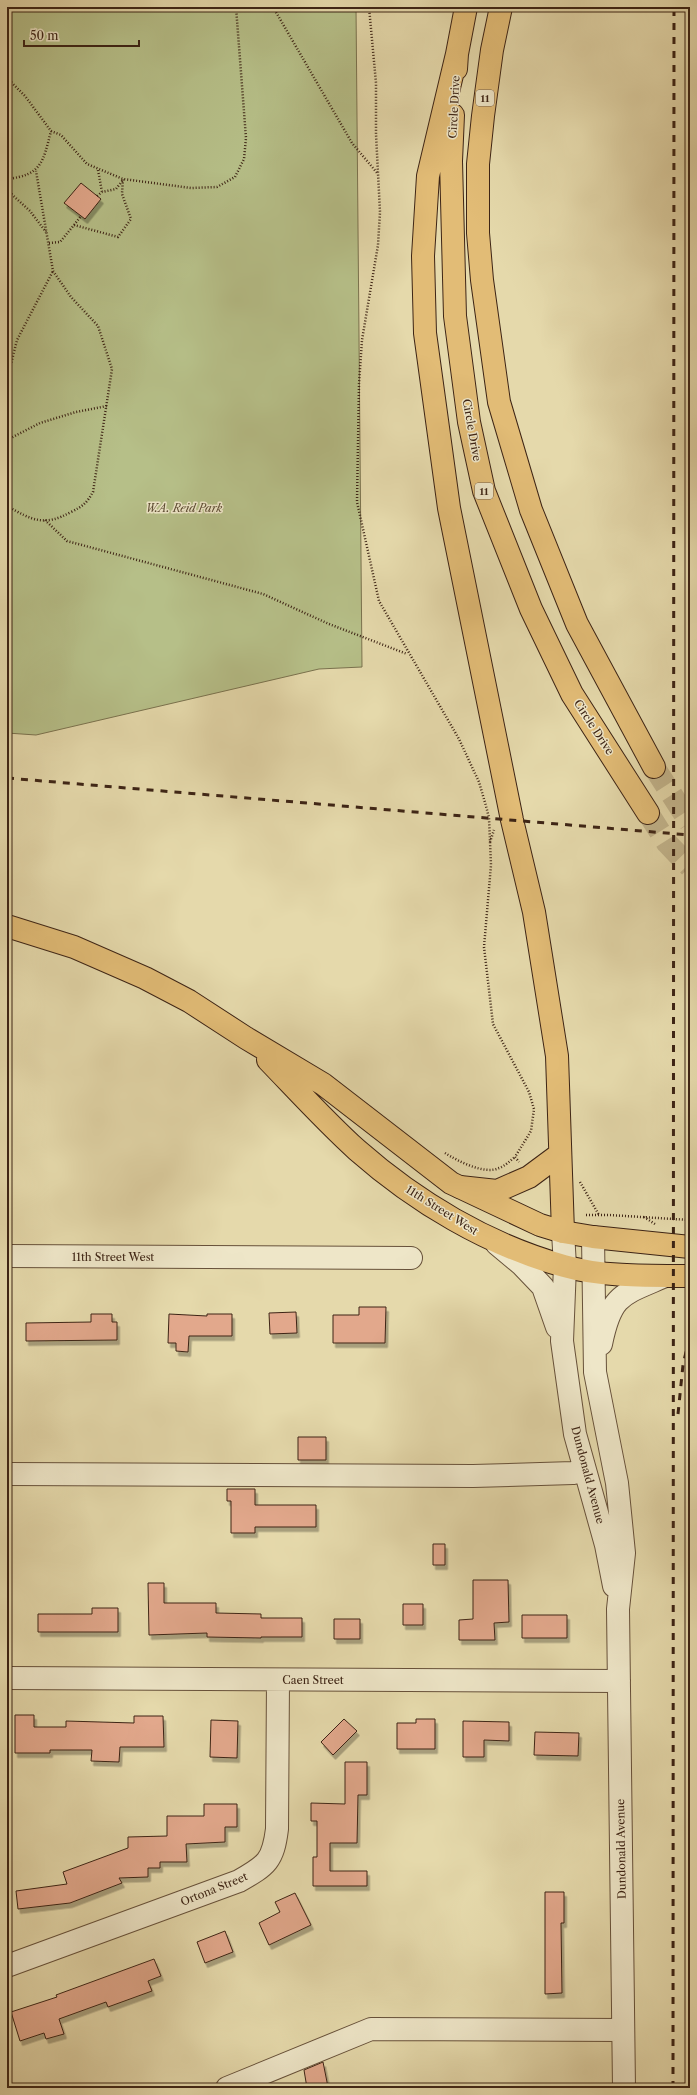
<svg xmlns="http://www.w3.org/2000/svg" width="697" height="2095" font-family="'Libre Caslon Text',serif">
<style>
.green{fill:#b6bf88;stroke:#7a724e}
.building{fill:#e2a88c;stroke:#3d2415;filter:url(#shadow)}
.lines{fill:none;stroke-linecap:round;stroke-linejoin:round}
.highway-tunnel{stroke:#c3b58d;stroke-width:22;stroke-dasharray:22 11;stroke-linecap:butt}
.minor-casing{stroke:#67513a;stroke-width:24}
.major-casing{stroke:#3d2415;stroke-width:24}
.highway-casing{stroke:#3d2415;stroke-width:24}
.path{stroke:#3d2415;stroke-width:2.5;stroke-dasharray:1 2;stroke-linecap:butt}
.minor{stroke:#eee6c8;stroke-width:22}
.major{stroke:#e2bc76;stroke-width:22}
.highway{stroke:#e2bc76;stroke-width:22}
.rail{stroke:#3d2415;stroke-width:3;stroke-dasharray:7 7;stroke-linecap:butt}
.labels{text-anchor:middle;stroke-width:3;stroke-linejoin:round;paint-order:stroke}
.shield{fill:#eee6c8;stroke:#725e4b;stroke-width:1}
.shield-label{font-size:10px;font-weight:bold;fill:#3d2415}
.street-label{font-size:11px;fill:#3d2415;stroke:#eee6c8}
.park-label{font-size:11px;font-style:italic;fill:#5b4b32;stroke:#eee6c8}
</style>
<defs>
<filter id="shadow"><feDropShadow dx="2.5" dy="4.5" stdDeviation="0" flood-color="#0004"/></filter>
</defs>
<rect width="100%" height="100%" fill="#e5d9ab"/>
<filter id="stains"><feTurbulence type="fractalNoise" baseFrequency=".005" numOctaves="4"/><feColorMatrix values="0 0 0 0 .2 0 0 0 0 .09 0 0 0 0 .02 0 0 0 .5 -.17"/></filter>
<radialGradient id="worn" r=".72"><stop offset=".6" stop-color="#630" stop-opacity="0"/><stop offset="1" stop-color="#630" stop-opacity=".3"/></radialGradient>
<!-- green -->
<path class="green" d="M7,7H356L362,667L319,669L36,735L7,733Z"/>
<!-- building -->
<path class="building" d="M81,183L101,199L85,219L64,203Z
M359,1307H386L385,1343H333V1315H359Z
M296,1312L297,1333L270,1334L269,1313Z
M91,1314H112V1322H117V1340L26,1341V1323L91,1322Z
M169,1314L207,1316V1314H232V1336H189L188,1352L176,1351V1343H168Z
M298,1437H326V1460H298Z
M227,1489H255V1505H316V1527H255V1533H231V1501H227Z
M433,1544H445V1565H433Z
M473,1580H508L509,1622L494,1623L495,1640H459V1620L473,1619Z
M148,1583H164V1603H216V1613L261,1614V1618H302V1637H261V1638L207,1637V1633L149,1635Z
M403,1604H423V1625H403Z
M92,1608H118V1632H38V1614H92Z
M522,1615H567V1638H522Z
M334,1619H360V1639H334Z
M15,1715H34V1727H66V1721L134,1723V1716H163L164,1747H120L119,1762L91,1761L92,1750H50V1753H15Z
M344,1719L357,1731L333,1755L321,1742Z
M416,1719H435V1749H397V1723H416Z
M211,1720L238,1721L237,1758L210,1757Z
M463,1721L509,1722V1741L484,1740V1757H463Z
M535,1732L579,1733L578,1756L534,1755Z
M345,1762H367V1795H358L357,1843H330V1871H367V1886H313V1857H317V1821H311V1803L345,1804Z
M204,1804H237V1827H225V1842L186,1844L187,1862H160V1868H148V1877L119,1878L122,1883L70,1903L18,1909L16,1891L67,1884L63,1872L128,1848V1837L167,1836V1816H204Z
M545,1892H564V1923H561L562,1993L545,1994Z
M295,1893L311,1925L269,1945L259,1923L280,1912L275,1902Z
M225,1931L233,1952L205,1963L197,1942Z
M154,1959L161,1976L148,1981L152,1991L108,2007L106,2002L59,2019L64,2034L46,2039L44,2033L20,2041L11,2012L57,1997L56,1995Z
M323,2062L328,2087L307,2088L304,2070Z"/>
<g class="lines">
<!-- highway-tunnel -->
<path class="highway-tunnel" d="M654,767L690,823
M648,813L667,843L690,867"/>
<defs>
<path id="minor" d="M563,1232L565,1266L562,1341L575,1434L606,1545L614,1586
M593,1237L595,1372L617,1483L624,1553L618,1609L624,2088
M497,1244L521,1264L543,1287L557,1327
M7,1256L411,1258
M601,1344C611,1295 621,1295 663,1277
M7,1474L473,1476L573,1473L585,1470
M7,1678L619,1681
M7,1966L239,1881C267,1865 273,1861 277,1829L278,1680
M227,2088L371,2029L623,2030"/>
<path id="major" d="M7,926L74,947L145,978L189,1001L246,1038L323,1084L451,1183L540,1225L563,1232L593,1237L690,1247
M268,1060C297,1090 326,1122 357,1150C416,1202 488,1245 564,1266C602,1277 650,1276 690,1276"/>
<path id="highway" d="M501,7L492,50L483,116L478,164V233L482,280L499,402L531,510L577,624L654,767
M457,54L428,176L423,256L425,333L449,508L512,820L534,912L557,1056L563,1232
M456,69L457,54L466,7
M453,115L451,161L455,316L469,422L484,491L531,609L572,694L648,813
M460,1187L497,1191L529,1177L560,1154"/>
</defs>
<!-- minor casing -->
<use href="#minor" class="minor-casing"/>
<!-- major casing -->
<use href="#major" class="major-casing"/>
<!-- highway casing -->
<use href="#highway" class="highway-casing"/>
<!-- path -->
<path class="path" d="M273,7L352,143L378,174
M369,7L376,83V134L380,212L378,245L362,340L359,384L357,502L379,601L459,739L479,782L486,806L489,818L491,865L484,947L493,1024L529,1092L534,1109L531,1131L515,1157L519,1162
M7,78L25,96L51,131L61,135L87,164L123,179L191,188L217,187L235,177L244,159L246,138L236,7
M98,170L102,192
M7,179C42,175 43,162 51,131
M7,190L30,211L46,232
M97,196L102,192L116,189L123,180
M74,225L81,216
M49,243L60,242L74,225L118,237L131,219L122,194L123,179
M7,380L17,340L53,271
M7,440L40,423L76,412L107,406
M7,506C32,520 44,527 71,512C83,506 86,504 93,492L112,369L98,326L71,297L53,271L36,171
M45,520L67,541L263,594L329,624L407,654
M490,842L494,830
M445,1153C458,1161 484,1175 499,1168C505,1166 510,1161 515,1157
M580,1182L599,1215
M586,1215H609L690,1220
M644,1217L655,1224"/>
<!-- minor -->
<use href="#minor" class="minor"/>
<!-- major -->
<use href="#major" class="major"/>
<!-- highway -->
<use href="#highway" class="highway"/>
<!-- rail -->
<path class="rail" d="M7,778L690,835
M678,1414L683,1365L690,1335
M673,2088L674,7"/>
</g>
<g class="labels">
<!-- shield labels -->
<g class="shield">
<rect x="476" y="90" width="18" height="16" rx="3"/>
<rect x="475" y="483" width="18" height="16" rx="3"/>
</g>
<g class="shield-label">
<text x="485" y="102">11</text>
<text x="484" y="495">11</text>
</g>
<!-- street labels -->
<g class="street-label">
<text transform="translate(454 107) rotate(-87)" y="4">Circle Drive</text>
<text transform="translate(472 430) rotate(80)" y="4">Circle Drive</text>
<text transform="translate(594 727) rotate(57)" y="4">Circle Drive</text>
<text transform="translate(442 1210) rotate(32)" y="4">11th Street West</text>
<text x="113" y="1261">11th Street West</text>
<text transform="translate(588 1475) rotate(75)" y="4">Dundonald Avenue</text>
<text x="313" y="1684">Caen Street</text>
<text transform="translate(621 1849) rotate(-91)" y="4">Dundonald Avenue</text>
<text transform="translate(214 1889) rotate(-22)" y="4">Ortona Street</text>
</g>
<!-- park labels -->
<g class="park-label">
<text x="184" y="512">W.A. Reid Park</text>
</g>
</g>
<!-- margin -->
<rect width="697" height="2095" fill="none" stroke="#e5d9ab" stroke-width="24"/>
<rect x="8" y="8" width="681" height="2079" fill="none" stroke="#3d2415" stroke-width="2"/>
<rect x="12" y="12" width="673" height="2071" fill="none" stroke="#3d2415"/>
<!-- scale -->
<path d="M24 40v6h115v-6" fill="none" stroke="#3d2415" stroke-width="2"/>
<text x="30" y="40" font-size="12" fill="#3d2415" stroke="#eee6c8" stroke-width="3" paint-order="stroke">50 m</text>
<rect width="100%" height="100%" filter="url(#stains)"/>
<rect width="100%" height="100%" fill="url(#worn)"/>
</svg>
